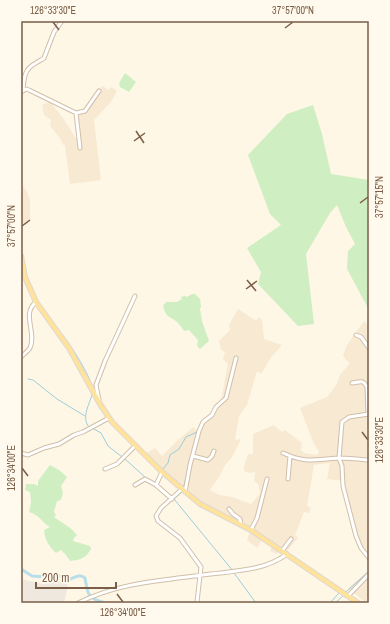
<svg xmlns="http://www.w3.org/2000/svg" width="390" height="624" font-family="'Archivo Narrow',sans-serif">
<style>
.residential{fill:#f7e9d2}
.industrial{fill:#eee8df}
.green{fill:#cfeec1}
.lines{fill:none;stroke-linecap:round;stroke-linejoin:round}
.stream{stroke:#9ccddd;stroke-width:1}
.canal{stroke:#b7deea;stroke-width:3}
.minor-casing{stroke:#d1bfa9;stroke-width:5}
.major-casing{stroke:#dfd8d3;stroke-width:6}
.minor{stroke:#fff;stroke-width:3}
.major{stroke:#ffe39b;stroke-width:4}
.ticks{fill:none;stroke:#7a5e47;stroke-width:1.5}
.neatline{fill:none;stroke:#7a5e47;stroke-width:1.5}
.ticks-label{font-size:10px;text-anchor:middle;fill:#7a5e47}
</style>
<rect width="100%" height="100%" fill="#fef7e5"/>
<!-- residential -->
<path class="residential" d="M102,86L108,90L111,87L117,91L111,102L94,120L101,180L70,184L65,145H63L60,138L50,126L51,120L44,115L42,105L49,102L51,103L63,118L75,137L80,141L77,116L78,114L85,112Z
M21,183L27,192L30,199V219L27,225L21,223Z
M238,309L256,321L259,317L262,320L264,339L282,345L272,356L261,374L257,371L247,405L239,416L235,440L241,439L232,457L225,465L219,477L210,490L219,495L232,497L251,504L260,494L259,485L254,481L255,472L250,473L244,471V466L248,454H253V434L274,425L282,432L285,430L302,443L301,450L304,453L317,455L319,452L314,444L300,408L327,397L334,388L337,384L340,375L350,363L346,360L343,355L347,345L364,321L369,326V555L366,552L359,540L354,522L344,481L327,479L330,463L314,465L307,506L311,508L309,513L304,512L295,535L298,538L287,551L282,547L277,554L270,551L272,546L262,540L257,548L247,540L251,528L193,498L147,455V453L155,448L162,456L177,441L193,427L196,430L199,427L221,401L228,364L223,359L225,352L221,350L219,341L230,330L229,325Z
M369,571V603H366L348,588Z"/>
<!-- industrial -->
<path class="industrial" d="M21,579L44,584L54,579L68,585L64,603H21Z"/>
<!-- green -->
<path class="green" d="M125,73L136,82L129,92L120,87L119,83Z
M313,105L322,134L331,174L369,180V310L347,269L348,251L355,244L346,227L337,205L330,213L306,254L314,324L298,326L258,284L261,272L247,248L281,225L270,214L248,155L287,114Z
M192,294H195L200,299L201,306L200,309L202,321L209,341L200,349L197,346L198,340L189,330L184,331C182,328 180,325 178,323C171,316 166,319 163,306L166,302H177L182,299L181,297L185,296L187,297Z
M50,465L59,470L67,477L61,486L63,493L61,500L57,501L54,512L56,515L54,517C62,523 71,527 77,535L74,538L73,541L90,546L91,549C86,558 80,560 70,561L66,555L61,550L56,553C48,545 45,540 44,530L50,527C41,522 40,515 29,512L31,502L30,492L25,490L26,484H34L38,486V481Z"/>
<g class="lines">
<!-- stream -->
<path class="stream" d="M62,334C75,352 86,369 94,390
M28,379L33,380L57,399L85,416
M89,427C81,418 89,405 92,395
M92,428L101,433L108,446L122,457
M200,431L204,423L213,416
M125,459L146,478
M162,470L168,463L170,455L179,449L186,437L197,432
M183,489L186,478
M174,499L233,571
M174,499L182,492
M234,573L256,603
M346,592L369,571
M330,603L339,593
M335,603L344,595"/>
<!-- canal -->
<path class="canal" d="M21,569L32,576L47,577L55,574L68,580C74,578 79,573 85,578C88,595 87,598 105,603"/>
<defs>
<path id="minor" d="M23,91C24,78 24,69 36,63C39,61 41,60 44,58L54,32L62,21
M21,92L26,89L29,90L76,113L85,111L99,91
M76,113L80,148
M356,335L361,337L369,348
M21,357C24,354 28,351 30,348C37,332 21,314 36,302
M352,383C360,382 363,379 367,387
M99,400L96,385L105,361L135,296
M368,414L367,387L369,386
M369,414L349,417L342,422L339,458L342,466L343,486L356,536L361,548L369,558
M21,453L28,455L44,448L59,444L74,435L83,432L109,418
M283,453C307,464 315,459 339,458C348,458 358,459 367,460
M193,456L208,460L212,456L214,451
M105,469L117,464L135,446
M288,479L290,456
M135,485L145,479L156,485L172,499
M156,485L162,472
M182,489L161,508L156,516L158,521L180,538L201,567L197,602
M185,492L190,465L199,431L203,422L212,415L216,407L226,398L236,358
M229,509L233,514L240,519L241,525
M251,530L257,518L267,479
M282,551L291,539
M348,596L369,574
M78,603C119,582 166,580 211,574C237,571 266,570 287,554"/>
<path id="major" d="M21,256L25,277L36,302L69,348L100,404L112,422L161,471L200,504L251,530L358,603"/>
</defs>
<!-- minor casing -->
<use href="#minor" class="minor-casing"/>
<!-- major casing -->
<use href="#major" class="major-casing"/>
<!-- minor -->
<use href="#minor" class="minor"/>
<!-- major -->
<use href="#major" class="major"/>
</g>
<!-- ticks -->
<path class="ticks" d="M53,22L59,30M285,28L293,22M136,131L144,143M134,141L145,133M360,203L368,197M22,226L30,220M247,280L256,291M246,289L257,281M362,432L368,440M22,468L28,476M117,594L123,602"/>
<!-- border -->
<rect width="390" height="624" fill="none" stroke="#fffaed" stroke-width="44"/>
<!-- scale -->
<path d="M36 582v6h80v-6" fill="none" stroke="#7a5e47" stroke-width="2"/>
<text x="42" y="582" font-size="12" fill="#7a5e47" stroke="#fffaed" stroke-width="3" paint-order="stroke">200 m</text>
<rect x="22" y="22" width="346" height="580" class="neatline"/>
<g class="ticks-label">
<text x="53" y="14">126°33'30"E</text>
<text x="293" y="14">37°57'00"N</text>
<text transform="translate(379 197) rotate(-90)" y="4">37°57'15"N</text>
<text transform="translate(11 226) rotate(-90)" y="4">37°57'00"N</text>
<text transform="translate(379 440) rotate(-90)" y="4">126°33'30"E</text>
<text transform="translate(11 468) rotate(-90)" y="4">126°34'00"E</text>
<text x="123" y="616">126°34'00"E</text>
</g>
</svg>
